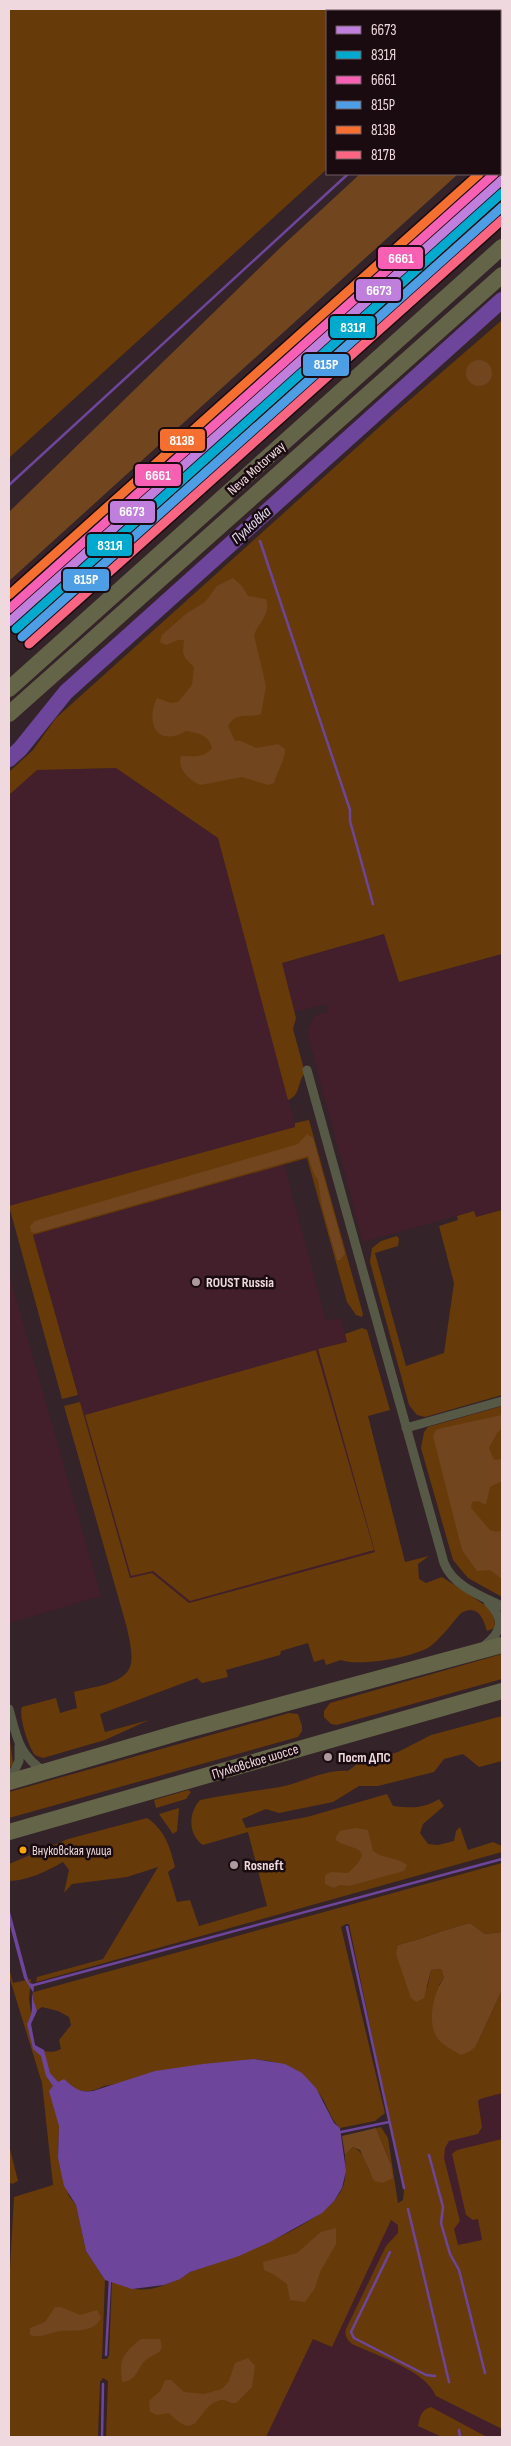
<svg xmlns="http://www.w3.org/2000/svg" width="511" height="2446" font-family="'Sofia Sans Condensed',sans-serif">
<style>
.built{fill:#421f2a}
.green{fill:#673a09;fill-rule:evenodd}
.forest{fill:#71461f}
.water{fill:#6d469c}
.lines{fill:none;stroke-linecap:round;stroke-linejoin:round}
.stream{stroke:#6d469c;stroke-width:2.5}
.river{stroke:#6d469c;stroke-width:16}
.street{stroke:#575947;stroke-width:9}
.highway{stroke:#646548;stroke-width:16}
.rail-1-casing{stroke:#190b0f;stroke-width:12}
.rail-2-casing{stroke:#190b0f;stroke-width:12}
.rail-3-casing{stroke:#190b0f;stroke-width:12}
.rail-4-casing{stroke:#190b0f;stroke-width:12}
.rail-5-casing{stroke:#190b0f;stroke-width:12}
.rail-6-casing{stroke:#190b0f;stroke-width:12}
.rail-1{stroke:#c07fdc;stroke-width:9}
.rail-2{stroke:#00a9ce;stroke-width:9}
.rail-3{stroke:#f860b3;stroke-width:9}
.rail-4{stroke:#4d9ee5;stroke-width:9}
.rail-5{stroke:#f46f30;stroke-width:9}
.rail-6{stroke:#fa6682;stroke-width:9}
.poi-dot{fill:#ae999e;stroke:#190b0f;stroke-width:2}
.bus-dot{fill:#f7a600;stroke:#190b0f;stroke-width:2}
.labels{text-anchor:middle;stroke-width:5;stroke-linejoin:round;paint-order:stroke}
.bus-label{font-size:13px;fill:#efd9de;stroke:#190b0f;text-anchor:start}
.street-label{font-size:14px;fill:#efd9de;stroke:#190b0f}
.poi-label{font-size:14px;font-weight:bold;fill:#efd9de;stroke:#190b0f;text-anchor:start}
.water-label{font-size:15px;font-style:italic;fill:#e4dbf4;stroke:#190b0f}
.line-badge{stroke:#190b0f;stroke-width:2}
.badge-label{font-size:14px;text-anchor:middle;font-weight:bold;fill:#fff}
</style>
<rect width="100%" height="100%" fill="#342328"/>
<!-- built -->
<path class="built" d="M23,571L45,596L9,629V584Z
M116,768L218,838L296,1127L9,1207V795L37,770Z
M385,934L399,982L502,954V1210L476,1217L474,1211L363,1242L307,1032L314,1016L328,1012L327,1004L294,1012L282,963Z
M284,1164L326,1321L340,1318L347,1342L318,1349L375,1552L188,1603L152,1573L130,1578L33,1235Z
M9,1273L101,1596L9,1623Z
M502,2014V2437H266L313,2339L331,2347L398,2203L403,2200L404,2192Z"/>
<!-- green -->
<path class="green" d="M9,9H495L492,11H327V169L9,458Z
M502,320V954L399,982L384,934L282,963L296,1018L293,1029L305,1073C297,1082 301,1095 288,1100L218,838L116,768L37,770L9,795V772L33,750L56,718L397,411Z
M309,1120L363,1314L362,1317L356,1315L347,1302L307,1158L33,1235L78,1395L62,1399L9,1206L295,1127V1123Z
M502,1210V1395L425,1417L417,1415L409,1405L370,1262L372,1248L381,1241L397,1236L399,1239L398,1246L375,1253L406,1366L444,1353L454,1283L439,1226L458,1220L457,1216L474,1211L476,1217Z
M362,1328L367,1330L390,1410L368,1416L405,1562L429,1556L418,1564L419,1579L426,1583L442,1577L494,1611L495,1628L487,1631C483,1617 477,1604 461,1613C452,1623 443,1636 432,1645C418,1657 358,1667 341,1660L326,1665L324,1659L314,1662L308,1643L281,1651L280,1655L226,1670L228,1677L202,1683L197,1678L100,1714L105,1732L149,1720L105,1740L43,1758C40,1757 37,1756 35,1755C29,1749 18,1715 22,1707L56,1698L60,1713L77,1708L74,1692C90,1687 123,1685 130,1667C134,1656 129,1639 127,1628L64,1406L80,1402L130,1578L152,1573L189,1603L375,1552L318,1349L347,1342L345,1334Z
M316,1350L374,1550L190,1601L153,1571L131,1576L85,1415Z
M502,1406V1597L468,1578L453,1560L421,1448L424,1432L428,1427Z
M502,1654V1679L337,1725L331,1724L324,1717V1711L330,1703Z
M289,1713L298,1714L302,1726V1731L298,1737L9,1818V1792Z
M502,1716V1761L479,1767L463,1754L444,1759L434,1772L378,1786H359L333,1802L279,1813L266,1809L242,1819L246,1828L307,1817L387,1794L393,1806C411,1808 423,1809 439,1799L444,1806L423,1824L420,1833L428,1844L438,1845L454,1841L456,1831L460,1827L468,1850L493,1842L502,1846V1852L36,1982L37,1977L103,1959L158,1867L127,1877L72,1884L64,1893L69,1870L63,1862C47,1871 27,1881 9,1881V1864L68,1839L147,1818C165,1830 170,1847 175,1867L168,1872L177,1902L190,1900L199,1926L267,1906L248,1832L203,1845C188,1835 188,1813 200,1800C227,1795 253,1791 280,1787C303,1783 324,1769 348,1771L357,1764L398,1752L431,1735Z
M9,1732L13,1764L9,1769Z
M188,1790L191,1792L186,1799L156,1808L154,1800Z
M179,1808L177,1831L173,1834L159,1814Z
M502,1863V1932L485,1934L470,1923C445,1929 423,1939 398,1945L427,1989L431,1970L441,1969L444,1978L439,1985L476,2046L502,1990V2093L480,2099L478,2101L482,2127L478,2134L449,2141L445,2148L444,2158L460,2221L454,2229L458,2245L482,2240L478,2219L473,2220L466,2215L452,2154L457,2150L502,2139V2429L436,2396C425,2370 377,2356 352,2344C347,2339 344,2336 346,2329L386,2246L398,2233V2225L391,2220L332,2347L313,2339L266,2437H106L108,2381L103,2378L100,2382L98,2437H9V2287L14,2197L53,2185L42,2083L9,1976V1968L13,1983L31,1979L29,1999L31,2013L34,2015L29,2024L34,2046C43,2052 51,2054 61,2049L59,2040L71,2025L69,2017L58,2011L42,2007L36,2011L32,1999L34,1992ZM346,1924H349L404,2191L403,2200L398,2203L388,2138L381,2127L376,2128L391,2165L370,2173C366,2162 364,2152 353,2147L345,2155C345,2166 347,2179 342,2189C324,2227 229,2258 190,2272C175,2282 149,2294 131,2288C125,2287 118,2283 112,2281L109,2355L107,2359H102L105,2280L86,2251L76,2205L69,2196L58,2158L59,2126L75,2089C87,2093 93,2091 104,2086L254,2059C286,2062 308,2073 324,2101C329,2111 332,2121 340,2128L375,2121L385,2113L341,1927Z
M9,2145L18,2181L12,2184L9,2182Z
M431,2407L487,2437H442L418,2426C420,2416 421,2410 431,2407Z"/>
<!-- forest -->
<path class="forest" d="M502,43V134L500,136V45Z
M360,174H458L9,581V512L281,247Z
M466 373a13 13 0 1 1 26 0a13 13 0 1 1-26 0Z
M233,578L242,586L248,596L266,599C271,614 259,622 254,635L266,686L261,714C247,719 237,710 228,726L235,741H241L256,748L278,744L285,749C285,760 277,772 274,783L268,785L242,777L200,785C189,780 177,769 181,756C194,756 203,759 212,748C209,735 198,733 186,731C157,748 145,723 157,698L171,703L178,702L192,685L194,667L185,658L183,652L184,640H178L166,645L160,642L162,635L187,613L205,602L217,586Z
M307,1134L313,1138L345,1254L340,1260H337L322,1207L318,1180L314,1174L308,1156L35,1233L31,1232L30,1226L35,1221L298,1144Z
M502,1415V1428L497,1433L489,1448L494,1460L502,1459V1481L490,1487L486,1505L478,1501L472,1502L471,1508L490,1530L496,1532L502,1530V1579L490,1570L477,1571L462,1550L433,1436L436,1430L442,1428Z
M355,1828L368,1830L373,1851C383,1859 397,1857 407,1865L404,1871L349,1886L339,1885L334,1888L325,1884V1875L331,1872L348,1873C380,1845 347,1850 336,1840V1837L340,1831Z
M470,1923L485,1934L502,1932V1990L476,2046L469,2052L461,2055C454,2051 443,2045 438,2039C426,2023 434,1991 444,1978L441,1969L431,1970L424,1998L416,2002L411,1998L396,1954L398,1945C423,1939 445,1929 470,1923Z
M376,2128L391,2165L393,2178L383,2183L374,2181L360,2150L353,2147L345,2155L342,2136Z
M336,2228V2244L320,2272L315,2288L305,2302L290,2300L287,2284L273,2274L264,2270L263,2262L297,2253L321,2232Z
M55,2307H61L80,2315L97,2310L101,2318C94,2333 74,2330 61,2331C50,2332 41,2339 30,2335V2328L45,2322Z
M141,2339H160C161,2343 163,2347 160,2351C158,2354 150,2356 147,2359C137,2367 138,2381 122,2382C119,2359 123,2353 141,2339Z
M248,2358L255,2366L252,2387L236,2403C230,2404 225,2399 221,2400C195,2405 201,2446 169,2413L157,2415L150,2412L149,2401L161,2390L165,2380H171L184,2392L204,2394L222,2389L229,2381L235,2363Z"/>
<!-- water -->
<path class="water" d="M9,1908L29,1983L34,1984L33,1999L37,2011L31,2024L35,2045L44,2050L50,2073L58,2082L64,2079C74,2088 79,2093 93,2091L155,2071L203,2064L254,2059L285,2064L302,2073L316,2088L334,2123L340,2128L346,2171L342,2188L334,2201L322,2213L270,2242L239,2256L190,2272L180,2279L164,2285L132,2289L105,2280L86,2251L76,2205L64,2186L58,2158L59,2126L49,2091L53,2086L46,2076L41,2056L33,2049L27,2024C35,2009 30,2007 33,1992L24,1978L9,1922Z"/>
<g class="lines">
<!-- stream -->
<path class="stream" d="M500,34L502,31
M9,485L348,174
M260,541L350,810V821L373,904
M347,1927L404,2188
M34,1985L502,1859
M341,2132L389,2122
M429,2155L443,2207L441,2223L450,2254L459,2270L485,2373
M408,2209L449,2382
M390,2252L351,2332L354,2338L426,2375L435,2376
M106,2355L110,2280
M459,2430L460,2437
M102,2437L103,2384"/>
<!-- river -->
<path class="river" d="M9,759L20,749L66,692L502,300"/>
<!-- street -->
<path class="street" d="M307,1070L444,1563C453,1586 481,1596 502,1606
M406,1428L502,1401
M484,1646C503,1631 505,1619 488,1602
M9,1709C17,1738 18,1754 45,1772
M9,1782L19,1761V1746"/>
<!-- highway -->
<path class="highway" d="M9,689L502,247
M9,714L502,275
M9,1782L184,1731L502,1645
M9,1832L502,1691"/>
<defs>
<path id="rail-1" d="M9,622L502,180"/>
<path id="rail-2" d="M16,629L502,193"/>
<path id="rail-3" d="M9,609L494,174"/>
<path id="rail-4" d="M22,637L502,207"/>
<path id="rail-5" d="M9,595L479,174"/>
<path id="rail-6" d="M29,644L502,220"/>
</defs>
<!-- rail-1 casing -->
<use href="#rail-1" class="rail-1-casing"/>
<!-- rail-2 casing -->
<use href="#rail-2" class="rail-2-casing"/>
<!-- rail-3 casing -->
<use href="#rail-3" class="rail-3-casing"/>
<!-- rail-4 casing -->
<use href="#rail-4" class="rail-4-casing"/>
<!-- rail-5 casing -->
<use href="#rail-5" class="rail-5-casing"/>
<!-- rail-6 casing -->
<use href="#rail-6" class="rail-6-casing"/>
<!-- rail-1 -->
<use href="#rail-1" class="rail-1"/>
<!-- rail-2 -->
<use href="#rail-2" class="rail-2"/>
<!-- rail-3 -->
<use href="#rail-3" class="rail-3"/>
<!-- rail-4 -->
<use href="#rail-4" class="rail-4"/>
<!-- rail-5 -->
<use href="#rail-5" class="rail-5"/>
<!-- rail-6 -->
<use href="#rail-6" class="rail-6"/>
</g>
<!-- markers -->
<g class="poi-dot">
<circle cx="196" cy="1282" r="5"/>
<circle cx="328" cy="1757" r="5"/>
<circle cx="234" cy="1865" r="5"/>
</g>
<circle class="bus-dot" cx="23" cy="1850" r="4.5"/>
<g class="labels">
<!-- bus labels -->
<g class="bus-label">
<text x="32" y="1855">Внуковская улица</text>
</g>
<!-- street labels -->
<g class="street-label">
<text transform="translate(256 468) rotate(-42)" y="5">Neva Motorway</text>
<text transform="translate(255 1761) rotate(-17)" y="5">Пулковское шоссе</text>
</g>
<!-- poi labels -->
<g class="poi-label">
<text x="206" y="1287">ROUST Russia</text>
<text x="338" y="1762">Пост ДПС</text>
<text x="244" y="1870">Rosneft</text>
</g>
<!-- water labels -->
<g class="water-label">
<text transform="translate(251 525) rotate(-42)" y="5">Пулковка</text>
</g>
</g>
<g class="line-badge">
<rect x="377" y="246" width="47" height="24" rx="5" fill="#f860b3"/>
<rect x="355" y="278" width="47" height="24" rx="5" fill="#c07fdc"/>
<rect x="329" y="315" width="47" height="24" rx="5" fill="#00a9ce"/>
<rect x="302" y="353" width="48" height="24" rx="5" fill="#4d9ee5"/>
<rect x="159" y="428" width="47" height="24" rx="5" fill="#f46f30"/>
<rect x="134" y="463" width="48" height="24" rx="5" fill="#f860b3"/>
<rect x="109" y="500" width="47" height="24" rx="5" fill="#c07fdc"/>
<rect x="86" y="533" width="47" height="24" rx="5" fill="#00a9ce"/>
<rect x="62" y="568" width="48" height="24" rx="5" fill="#4d9ee5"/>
</g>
<g class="badge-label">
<text x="401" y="263">6661</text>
<text x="379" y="295">6673</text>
<text x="353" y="332">831Я</text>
<text x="326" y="369">815Р</text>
<text x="182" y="445">813В</text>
<text x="158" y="480">6661</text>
<text x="132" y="516">6673</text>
<text x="110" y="550">831Я</text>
<text x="86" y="584">815Р</text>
</g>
<!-- border -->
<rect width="511" height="2446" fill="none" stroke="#efd9de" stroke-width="20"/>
<!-- legend -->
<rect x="326" y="10" width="175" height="165" fill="#190b0f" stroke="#6f5d62"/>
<rect x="336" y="26" width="25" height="8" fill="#c07fdc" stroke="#6f5d62"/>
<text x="371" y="35" font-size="15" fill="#efd9de">6673</text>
<rect x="336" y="51" width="25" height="8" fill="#00a9ce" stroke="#6f5d62"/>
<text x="371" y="60" font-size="15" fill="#efd9de">831Я</text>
<rect x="336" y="76" width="25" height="8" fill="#f860b3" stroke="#6f5d62"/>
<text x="371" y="85" font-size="15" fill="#efd9de">6661</text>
<rect x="336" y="101" width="25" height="8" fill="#4d9ee5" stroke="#6f5d62"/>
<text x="371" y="110" font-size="15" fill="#efd9de">815Р</text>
<rect x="336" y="126" width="25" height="8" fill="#f46f30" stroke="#6f5d62"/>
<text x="371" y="135" font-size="15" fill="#efd9de">813В</text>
<rect x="336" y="151" width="25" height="8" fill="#fa6682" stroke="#6f5d62"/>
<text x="371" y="160" font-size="15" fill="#efd9de">817В</text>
</svg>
